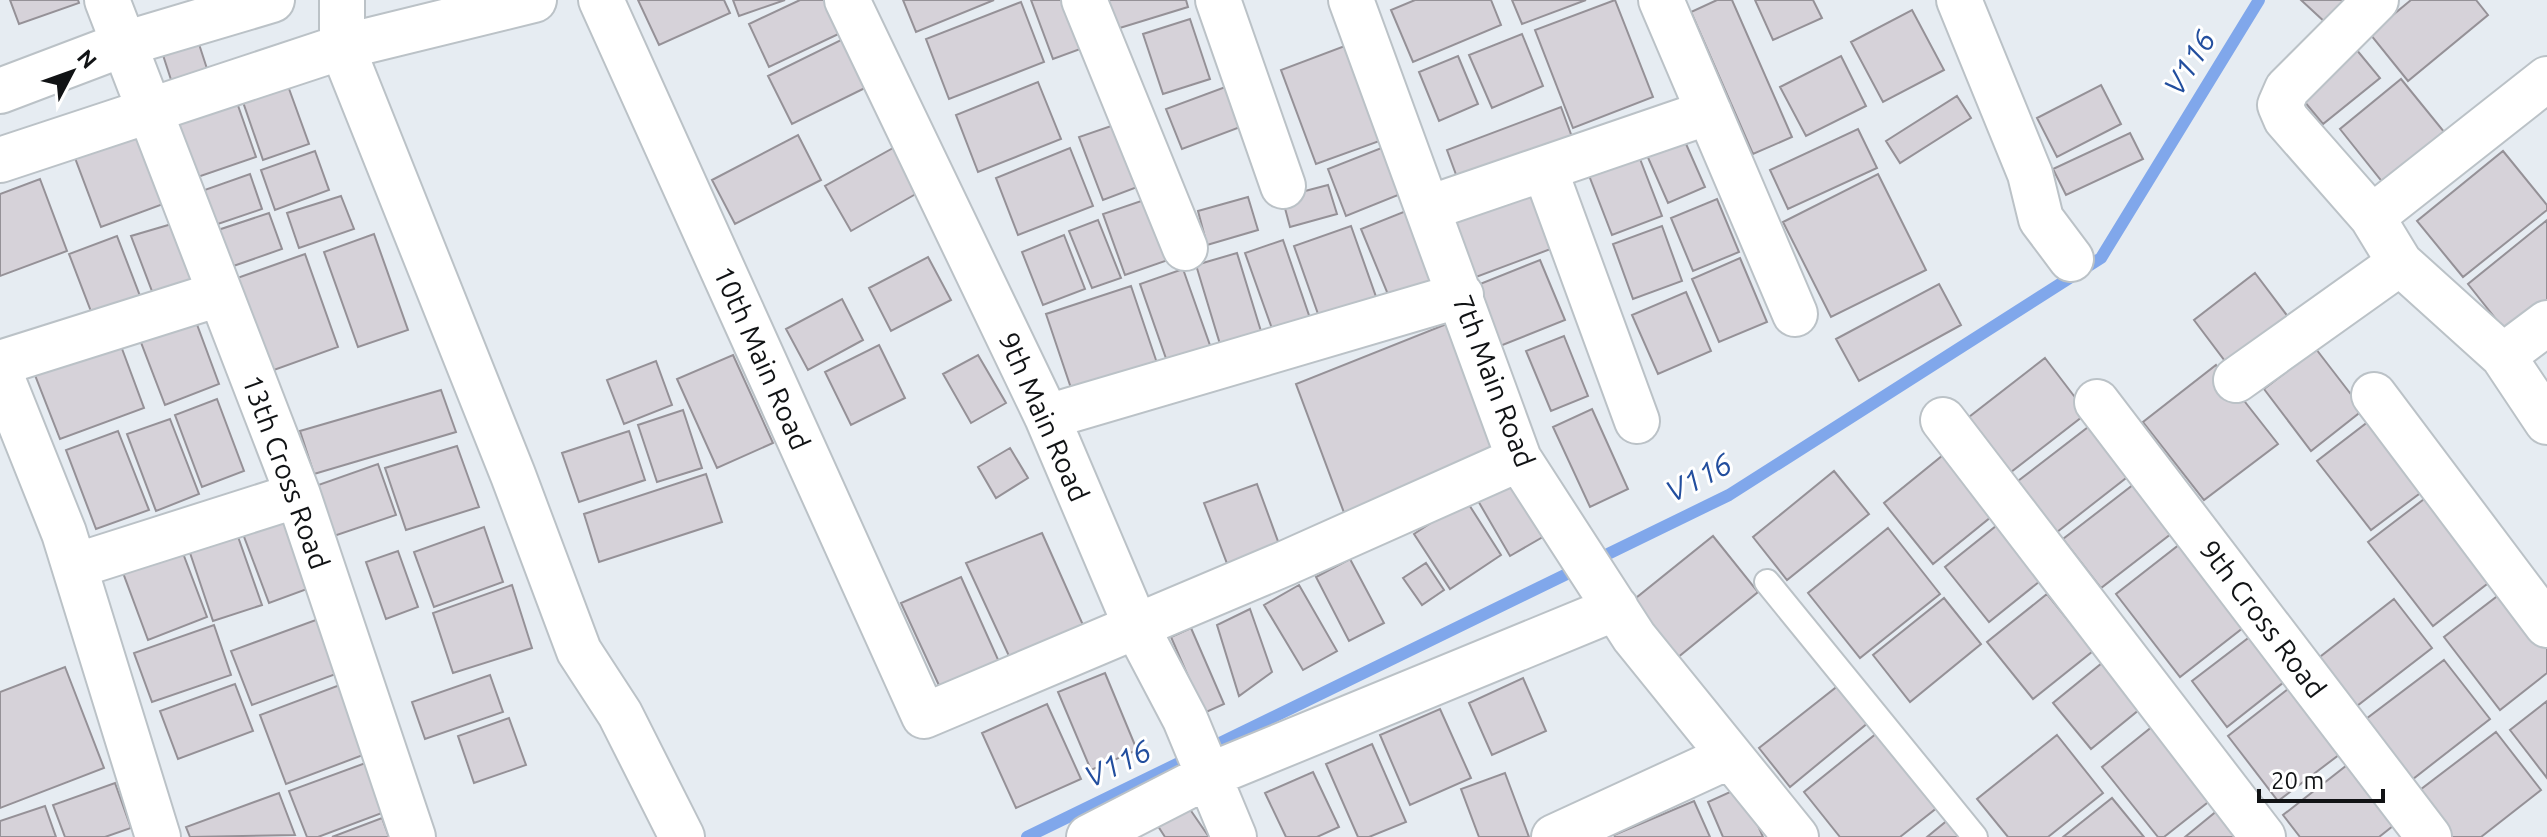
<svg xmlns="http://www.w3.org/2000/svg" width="2547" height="837" font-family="Ubuntu,sans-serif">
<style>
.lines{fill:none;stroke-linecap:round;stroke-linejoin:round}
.stream{stroke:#80a7eb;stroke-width:12}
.building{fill:#d6d2d9;stroke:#959197;stroke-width:2}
.service-casing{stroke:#bbc2c7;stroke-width:28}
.minor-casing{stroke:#bbc2c7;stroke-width:48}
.secondary-casing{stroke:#bbc2c7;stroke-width:48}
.service{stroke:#fff;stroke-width:24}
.minor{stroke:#fff;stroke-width:44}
.secondary{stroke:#fff;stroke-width:44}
.labels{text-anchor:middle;stroke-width:6;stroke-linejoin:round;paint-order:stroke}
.street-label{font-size:28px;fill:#111315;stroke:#fff}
.water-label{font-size:30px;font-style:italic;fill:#224e9e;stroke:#fff}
</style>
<rect width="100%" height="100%" fill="#e6ecf2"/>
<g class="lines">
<!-- stream -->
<path class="stream" d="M1027,837L1729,495L2101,258L2259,0"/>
</g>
<!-- building -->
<path class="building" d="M10,0H78L79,3L19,24Z
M638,0H724L730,13L659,45Z
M733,0H785L739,16Z
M800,0H835L849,29L769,67L749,24Z
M903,0H994L916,32Z
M1031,0H1077L1094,44L1053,59Z
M1101,0H1186L1188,7L1110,31Z
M1415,0H1491L1501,25L1413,62L1391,10Z
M1512,0H1586L1522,24Z
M1615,0L1653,97L1573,128L1535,30Z
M1717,0H1732L1792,137L1753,154L1691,12Z
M1755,0H1813L1822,18L1773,40Z
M2301,0H2349L2327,24Z
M2411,0H2476L2488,15L2408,81L2370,34Z
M1021,2L1044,62L949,99L926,39Z
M1912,10L1944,70L1883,102L1851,42Z
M1190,19L1210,79L1163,94L1143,34Z
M1522,34L1543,86L1492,108L1469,55Z
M845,38L869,86L792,124L768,76Z
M198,41L211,81L175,92L162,52Z
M2351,43L2380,78L2323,124L2294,89Z
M1350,44L1385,139L1316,164L1281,70Z
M1458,56L1478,104L1439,121L1419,72Z
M1841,56L1866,106L1806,136L1780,87Z
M2401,79L2454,144L2392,194L2340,129Z
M1038,82L1061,139L978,172L956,115Z
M2101,85L2121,124L2057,157L2037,118Z
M288,86L309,144L263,160L243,102Z
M1228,86L1243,126L1182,149L1166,109Z
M1957,96L1971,118L1900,163L1886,141Z
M235,97L256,157L186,181L165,121Z
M1561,107L1572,137L1458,180L1447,150Z
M1117,124L1140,186L1103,200L1079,137Z
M137,125L166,203L101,227L72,150Z
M1679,128L1705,187L1668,203L1642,144Z
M1858,129L1877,168L1788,209L1770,170Z
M2130,133L2143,159L2066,195L2053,169Z
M798,135L821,180L735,224L712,180Z
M902,143L928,187L851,231L825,186Z
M1389,145L1408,191L1346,216L1328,169Z
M1635,146L1662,216L1612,235L1585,165Z
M1070,148L1093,206L1018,235L996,178Z
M315,151L329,190L275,210L261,170Z
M2503,151L2547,205V210L2463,277L2417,221Z
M250,174L262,209L209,227L196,193Z
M1878,174L1926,270L1831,317L1783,222Z
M40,179L67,251L0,276V194Z
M1531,183L1556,247L1468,280L1443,216Z
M1328,185L1337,214L1290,227L1282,197Z
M341,196L354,229L299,248L287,213Z
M1248,197L1258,230L1207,245L1198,211Z
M1150,198L1171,259L1125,275L1103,214Z
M1717,199L1739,252L1693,271L1671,218Z
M1416,207L1448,287L1394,309L1361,229Z
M269,213L282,249L222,270L209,233Z
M1098,220L1121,278L1092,288L1069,231Z
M2547,220V308L2511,338L2468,284Z
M175,223L196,285L155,299L131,236Z
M1351,226L1380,308L1323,328L1294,246Z
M1662,226L1682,281L1633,299L1613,244Z
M374,234L408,330L358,347L324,252Z
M1064,235L1085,289L1043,305L1022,252Z
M117,236L145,309L97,327L69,254Z
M1283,240L1312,324L1275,337L1245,253Z
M1237,253L1264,341L1223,354L1196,265Z
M305,254L338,347L260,375L226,282Z
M928,257L951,300L891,331L869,288Z
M1740,258L1767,322L1719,342L1692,279Z
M1540,260L1565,320L1495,348L1470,288Z
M1183,269L1212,351L1169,367L1140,284Z
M2255,273L2295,326L2234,373L2194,320Z
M1939,284L1961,325L1859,381L1836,339Z
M1131,286L1157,363L1072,391L1046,314Z
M1686,292L1711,351L1658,374L1632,315Z
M842,299L863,340L808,370L786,329Z
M192,311L219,384L165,405L137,332Z
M1449,323L1500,455L1346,518L1296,384Z
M1564,336L1588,396L1551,411L1526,351Z
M118,338L144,408L60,439L33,370Z
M879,345L905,398L851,425L825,372Z
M2316,349L2363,410L2311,451L2264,389Z
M733,355L773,443L717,468L677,379Z
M978,355L1006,403L971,423L943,374Z
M2045,358L2087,413L2011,472L1969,417Z
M656,361L672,405L624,424L607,380Z
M2216,365L2278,444L2204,500L2143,422Z
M441,390L456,432L314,474L300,431Z
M217,399L244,471L202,487L175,415Z
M1592,409L1628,489L1590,507L1553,427Z
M683,410L702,468L657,482L638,425Z
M2373,418L2427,488L2371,530L2317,461Z
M170,419L199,494L156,511L127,434Z
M2096,421L2135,471L2057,532L2018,481Z
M118,431L149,510L96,529L66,450Z
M629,431L645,480L579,502L562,453Z
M457,446L479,507L406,530L385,468Z
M1953,447L2002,508L1933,564L1884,503Z
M1010,448L1028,478L996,498L978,467Z
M378,464L396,515L322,540L304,490Z
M1834,471L1869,514L1787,580L1753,537Z
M706,474L722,522L599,562L584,514Z
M1515,477L1548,534L1510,556L1477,499Z
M2138,481L2176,530L2101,588L2063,539Z
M1257,484L1283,555L1231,574L1204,503Z
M2432,493L2496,577L2433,626L2368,542Z
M1466,500L1501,555L1450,589L1414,534Z
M290,508L318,585L269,603L240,526Z
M2006,518L2050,573L1989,622L1945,567Z
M484,527L503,582L434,607L414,552Z
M1888,528L1940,594L1860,658L1808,593Z
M236,531L262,605L213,621L188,547Z
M1042,533L1083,625L1009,656L966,563Z
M1713,536L1758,592L1677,658L1631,602Z
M2189,537L2253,620L2180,677L2116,594Z
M181,548L207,617L148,640L122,570Z
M398,551L418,607L386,619L366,562Z
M1350,559L1384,623L1349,641L1316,577Z
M1426,563L1444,590L1422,605L1403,578Z
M961,577L1000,664L943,694L901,603Z
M512,585L532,648L453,673L433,613Z
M1299,585L1337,651L1303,670L1264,605Z
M2504,591L2547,647V673L2500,710L2444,637Z
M2047,594L2093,651L2033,699L1987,642Z
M1944,598L1981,644L1910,702L1873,655Z
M2394,599L2432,648L2353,709L2316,660Z
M1250,609L1272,672L1239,696L1217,625Z
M324,617L344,671L252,705L231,651Z
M214,625L231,675L152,702L134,653Z
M2264,626L2298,671L2227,727L2192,681Z
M1191,628L1224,704L1204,713L1171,637Z
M2444,660L2490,719L2413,779L2366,719Z
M2102,663L2140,709L2091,749L2053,703Z
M65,667L104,768L0,808V692Z
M1105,673L1137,750L1091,770L1058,692Z
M490,675L503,712L425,739L412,702Z
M1523,678L1546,731L1492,755L1469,703Z
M2297,682L2348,748L2278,801L2228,736Z
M345,683L371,752L286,784L260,715Z
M235,684L253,731L178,759L160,711Z
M1839,685L1869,722L1790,787L1759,748Z
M2547,701V778L2510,730Z
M1047,704L1081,779L1016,808L982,733Z
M1440,709L1471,778L1410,805L1380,735Z
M509,718L526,765L474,783L458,736Z
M2153,726L2212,799L2164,837H2158L2102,767Z
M1882,729L1943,803L1900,837H1840L1804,792Z
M2496,732L2541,790L2481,837H2450L2416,793Z
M2057,735L2103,793L2048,837H2008L1977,799Z
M1372,744L1406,822L1369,837H1358L1326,764Z
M2356,758L2403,818L2379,837H2300L2283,815Z
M371,761L390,810L318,837H307L289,791Z
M1313,772L1339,827L1317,837H1286L1265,793Z
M1505,773L1529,837H1479L1461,789Z
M115,783L131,828L105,837H65L53,805Z
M1741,787L1763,837H1723L1708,802Z
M279,793L295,835L190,837L186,827Z
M2112,798L2144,837H2063Z
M1694,801L1710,837H1615L1614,835Z
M1187,805L1209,837H1165L1156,823Z
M45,806L56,837H0V821Z
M2218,810L2240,837H2185Z
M382,818L389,837H332Z
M1949,819L1963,837H1927Z"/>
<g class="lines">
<defs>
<path id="service" d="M1767,582L1975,837"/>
<path id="minor" d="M107,0L298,495L413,837
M342,0V47L513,475L579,651L620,714L682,837
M601,0L924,716L1286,563L1519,459
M847,0L1047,417L1135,624L1185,719L1234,837
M1084,0L1185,248
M1218,0L1283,186
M1351,0L1519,459L1634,637L1796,837
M1661,0L1795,314
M1959,0L2030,174L2041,219L2071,259
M2376,0L2287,89L2280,105L2286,119L2372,217L2400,263L2503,356
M0,160L342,47L534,0
M1545,170L1637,421
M1429,208L1709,112
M2372,217L2547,79
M2547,323L2503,356L2547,422
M0,363L219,294
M0,373L64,533L158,837
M2236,380L2400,263
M2374,395L2547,625
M2097,402L2429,837
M1047,417L1461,295
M1943,420L2263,837
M75,566L298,495
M1089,837L1210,775L1616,608
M1554,837L1728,757"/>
<path id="secondary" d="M0,91L124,44L272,0"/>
</defs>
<!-- service casing -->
<use href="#service" class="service-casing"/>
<!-- minor casing -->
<use href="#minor" class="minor-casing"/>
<!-- secondary casing -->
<use href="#secondary" class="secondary-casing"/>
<!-- service -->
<use href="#service" class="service"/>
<!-- minor -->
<use href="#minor" class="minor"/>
<!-- secondary -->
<use href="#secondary" class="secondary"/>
</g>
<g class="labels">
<!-- street labels -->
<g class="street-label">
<text transform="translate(762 358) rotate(66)" y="10">10th Main Road</text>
<text transform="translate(1494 381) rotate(69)" y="10">7th Main Road</text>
<text transform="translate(1044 417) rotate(66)" y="10">9th Main Road</text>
<text transform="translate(286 472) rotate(70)" y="10">13th Cross Road</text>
<text transform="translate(2263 619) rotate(53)" y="10">9th Cross Road</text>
</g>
<!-- water labels -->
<g class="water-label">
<text transform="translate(2190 63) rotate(-58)" y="10">V116</text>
<text transform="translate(1699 478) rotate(-28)" y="10">V116</text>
<text transform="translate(1118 764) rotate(-26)" y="10">V116</text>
</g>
</g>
<!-- north arrow -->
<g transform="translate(72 72) rotate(49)" stroke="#ffffff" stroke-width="6" paint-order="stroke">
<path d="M0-6L14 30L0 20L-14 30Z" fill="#111315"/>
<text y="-12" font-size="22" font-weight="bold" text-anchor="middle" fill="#111315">N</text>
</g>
<!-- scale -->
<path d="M2259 789v12h124v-12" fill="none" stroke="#111315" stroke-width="4"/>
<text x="2271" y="789" font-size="24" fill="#111315" stroke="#ffffff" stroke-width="6" paint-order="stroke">20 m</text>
</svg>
